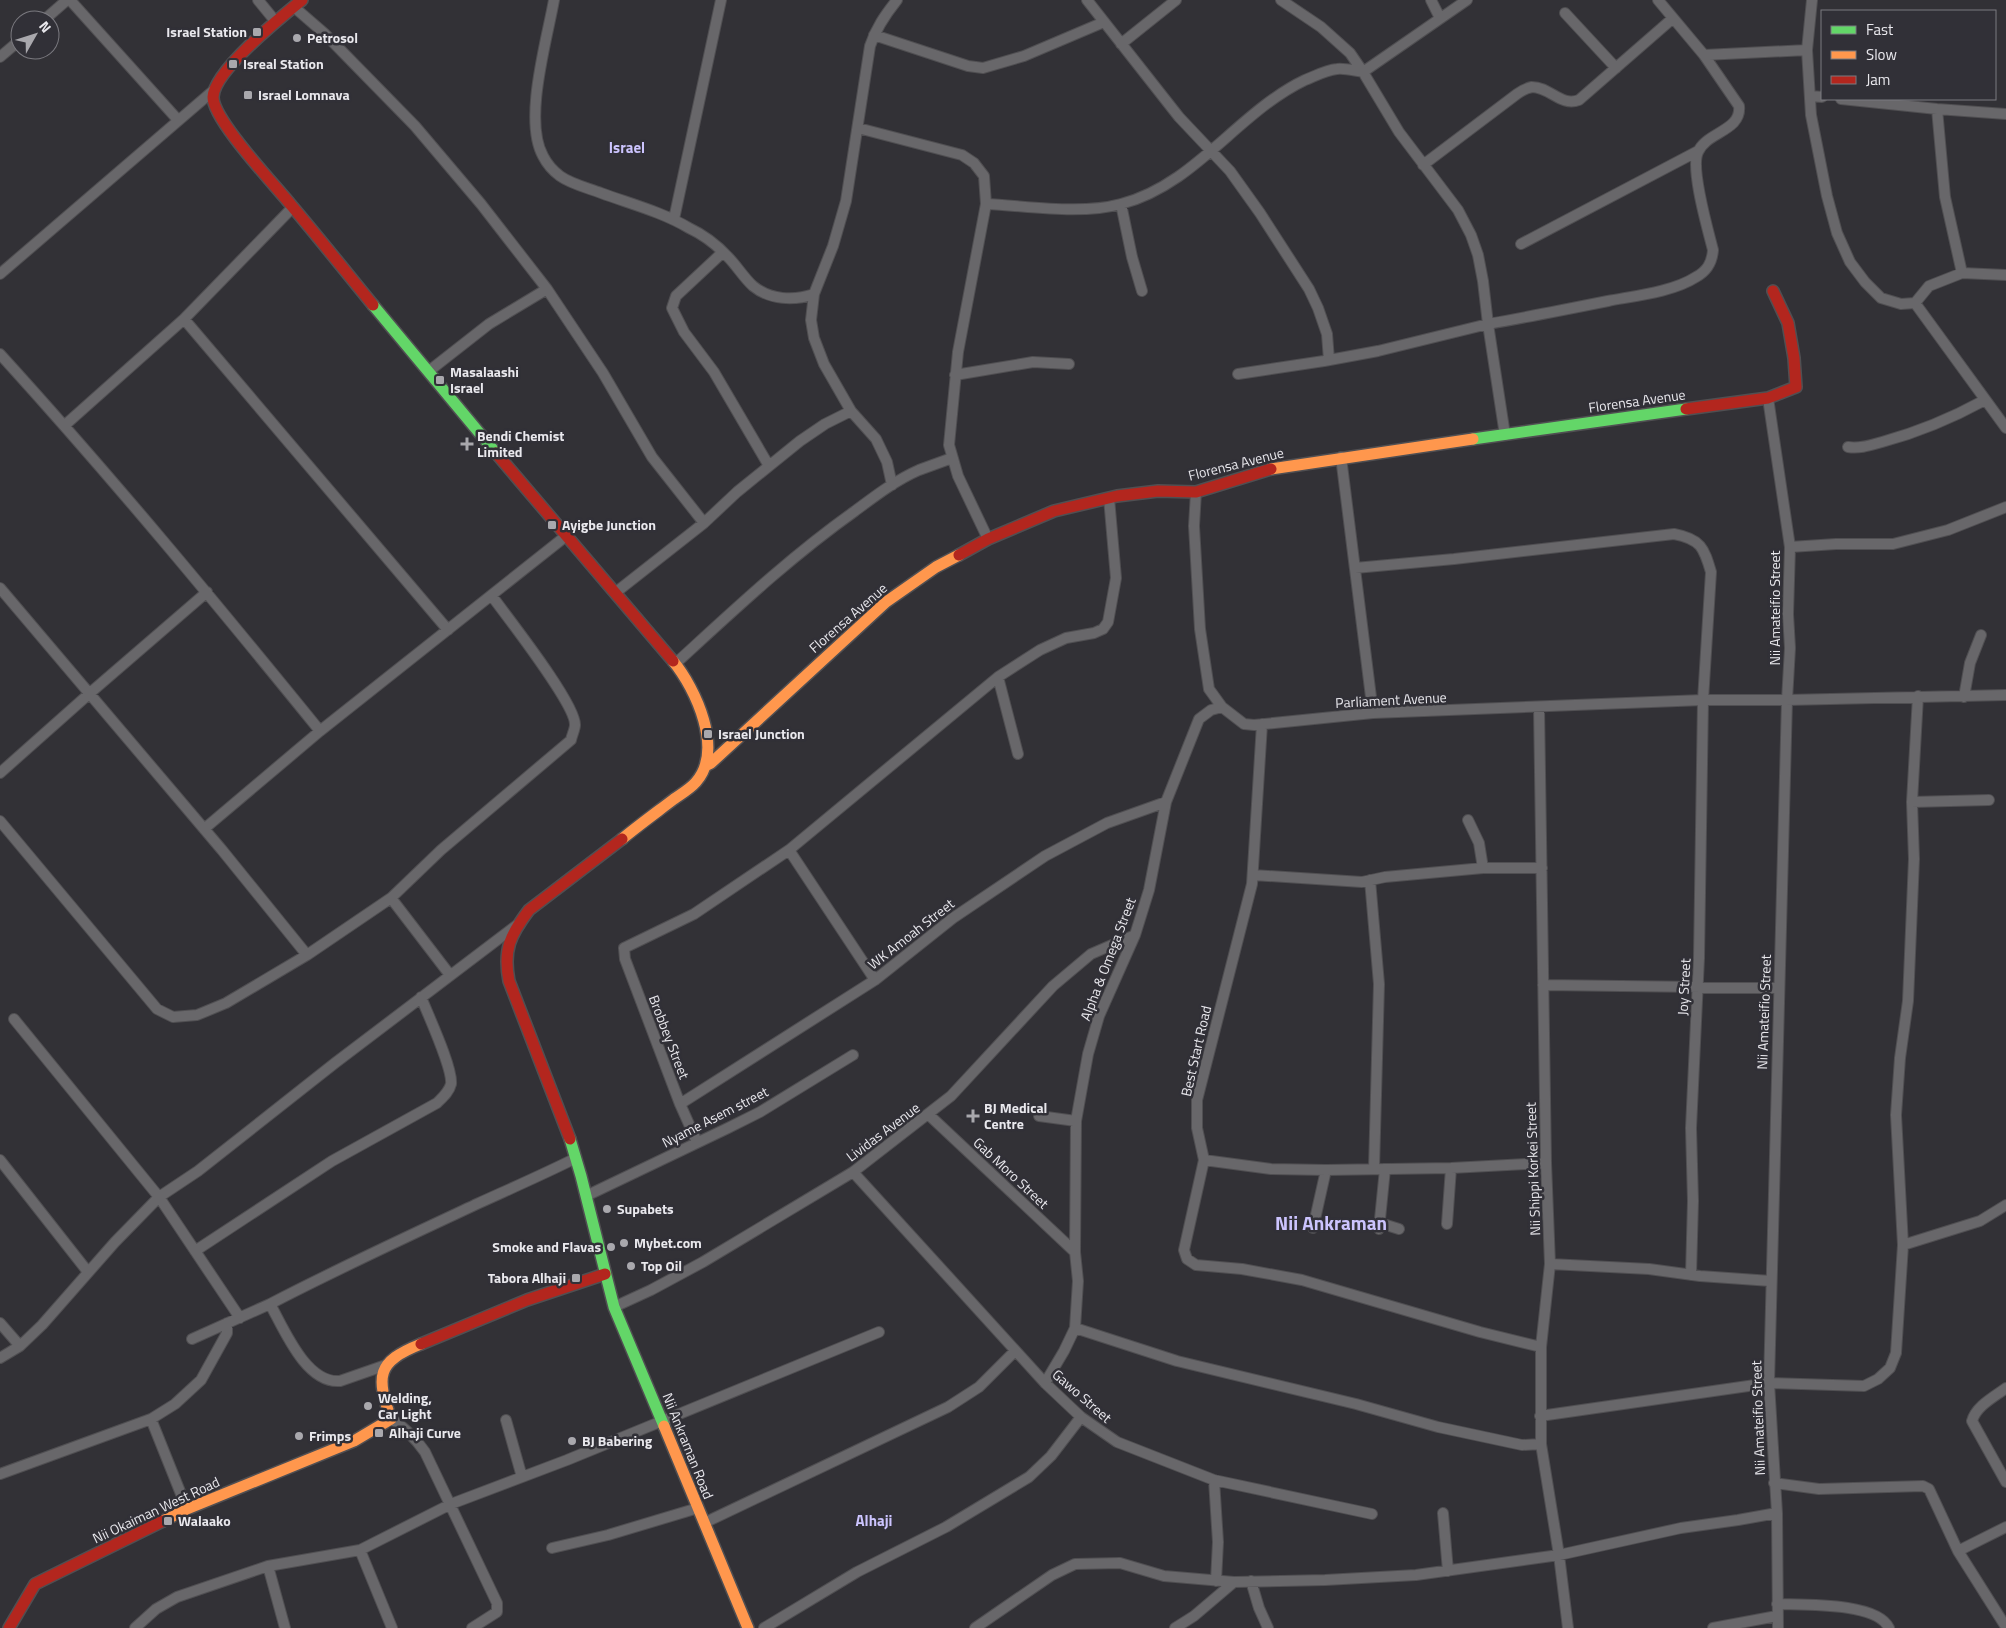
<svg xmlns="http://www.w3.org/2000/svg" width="2006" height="1628" font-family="'Titillium Web',sans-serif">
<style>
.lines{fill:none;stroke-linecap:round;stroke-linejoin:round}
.street-casing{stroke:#504f52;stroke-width:12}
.fast-casing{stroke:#504f52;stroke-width:14}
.slow-casing{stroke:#504f52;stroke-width:14}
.jam-casing{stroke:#504f52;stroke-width:14}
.street{stroke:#68676a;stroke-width:10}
.fast{stroke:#63d668;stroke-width:11}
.slow{stroke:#ff974d;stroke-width:11}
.jam{stroke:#b3261e;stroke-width:11}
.poi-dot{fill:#a9a8ad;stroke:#313037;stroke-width:2}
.labels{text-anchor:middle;stroke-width:5;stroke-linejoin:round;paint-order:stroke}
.poi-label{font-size:14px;font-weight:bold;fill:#e9e8ed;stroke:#313037;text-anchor:start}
.street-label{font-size:14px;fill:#e9e8ed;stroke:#313037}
.neighbourhood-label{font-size:15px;font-weight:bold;fill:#ccc4fe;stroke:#313037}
.district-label{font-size:19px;font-weight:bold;fill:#ccc4fe;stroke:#313037}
</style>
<rect width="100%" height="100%" fill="#323136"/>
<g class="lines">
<defs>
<path id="street" d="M70,0L178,120
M258,0L276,22
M554,0C547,40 523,120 543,156C547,164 552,170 560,176C571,184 588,188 601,193C631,204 662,212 689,228C704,235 717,245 728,257C737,266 744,278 753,286C770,300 794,301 814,294
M1087,0L1179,117L1230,171L1260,213L1309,289L1318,308L1327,334L1329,360
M1431,0L1440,18
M1812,0L1807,50L1811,115L1827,196L1837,233L1850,262L1865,282L1881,298L1901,304L1915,303L1929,286L1962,273L2006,275
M294,7L324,33L415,126L481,204L547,289L603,373L652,457L704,523
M1565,13L1616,68
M44,20L67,0
M874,35L968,66L983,68L1024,56L1104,22
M1121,44L1176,0
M1704,55L1807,50
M0,57L20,40
M1811,96L1822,97
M1841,99L1937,109L2006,114
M1937,109L1945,197L1962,273
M858,128L962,155L974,163L984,176L986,204L958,352L949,445L958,476L988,539
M1423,165L1517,94C1521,91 1527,88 1532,87C1550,87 1561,107 1579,100L1672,19
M986,204C1029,206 1080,215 1121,204C1195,185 1238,112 1305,80C1315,76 1326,70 1337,69C1345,68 1355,71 1363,72L1467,0
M1121,204L1132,257L1142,291
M674,219L721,0
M1521,244L1698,151
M723,252L676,296L672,308L684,332L714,372L769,466
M0,274L214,90
M1915,303L2006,428
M184,319L448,630
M0,354C111,476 216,603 320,731
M429,371L489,324L547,289
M1238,374L1324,361L1378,351L1488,324L1483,281L1478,255L1471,235L1458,210L1399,132L1363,72L1350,53L1321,27L1281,0
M955,375L1033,362L1069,364
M1768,398L1790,547L1788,614L1790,648L1787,700L1769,1383L1777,1513L1778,1628
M65,425L184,319L293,207
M1505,435L1488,324C1528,317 1568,309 1608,301C1634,296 1673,292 1696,277C1707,271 1712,263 1713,250C1708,230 1690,168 1698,152C1706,132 1742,131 1739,106L1704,55L1658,0
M1848,447C1860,449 1871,445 1882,442C1919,432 1952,418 1985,400
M1341,457L1373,713
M892,485L887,462L876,439L851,411L824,364L814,338L811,320L814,294L833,246L846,201L870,46C876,28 885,15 897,0
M1196,492L1194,526L1200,629L1209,689L1222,707L1244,724L1254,725L1373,713L1703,700H1787L2006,695
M1790,547L1836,544H1893L1948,530L2006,507
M1355,568L1454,559L1674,534C1701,539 1704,548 1711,572L1703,700L1699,958L1691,1128L1693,1201L1691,1275
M0,588L222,850L307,955
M615,593L704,523L737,492L800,441L825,424L851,411
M675,664C733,611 790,557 855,511C875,496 896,480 919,470C930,466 941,462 952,458
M998,677L1018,754
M1964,697L1970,663L1981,635
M1539,707L1546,1163L1550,1264L1541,1347V1444L1559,1555L1568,1628
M1262,724L1252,884L1197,1100V1128L1204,1160L1184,1250L1187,1259L1196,1265L1242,1269L1302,1280L1480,1332L1541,1347
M0,773L90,693L207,592
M1912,802L1989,800
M1468,820L1479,843L1483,868
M0,821L157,1009L173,1017L197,1015L226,1003L307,955L391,898L441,850L571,740C572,735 575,729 575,725C576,704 507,617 492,596
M204,829L320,731L566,536
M789,850L875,980
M1253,875L1362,882L1385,877L1483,868H1542
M1370,880L1379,984L1374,1169
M391,898L450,975
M1543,985L1779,988
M14,1019L159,1197L240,1318
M680,1104L875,980L953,918L1045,856L1107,823L1166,802
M929,1115L1075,1252
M1039,1116L1076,1121
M697,1142L680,1104L625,959L624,948L694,914L789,850L998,677L1040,650L1066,638L1094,633L1103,629L1108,622L1116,578L1109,498
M0,1160L88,1272
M1204,1160L1271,1169L1326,1170L1451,1168L1546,1163
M853,1172L1045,1383L1081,1417L1117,1442L1214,1480L1372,1514
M586,1196L728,1128L760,1112L853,1055
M1380,1223L1399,1229
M1447,1224L1451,1168
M1313,1228L1326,1170
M1379,1229L1385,1169
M1903,1245L1980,1221L2006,1205
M195,1251L332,1161L437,1103C443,1097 449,1092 451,1084C453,1068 428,1015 421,997
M1550,1264L1649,1269L1700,1276L1771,1281
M270,1304C339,1268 409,1236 479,1203C512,1188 544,1174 576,1158
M614,1307L651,1290L703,1262L853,1172L951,1096L1053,986L1091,954L1135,935
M0,1323L20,1346
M1075,1328L1177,1361L1356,1404L1438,1427L1522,1445L1541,1444
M192,1339L270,1304C284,1329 306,1384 340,1381L386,1365
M0,1358L20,1346L42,1325L115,1242L159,1197L198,1171L335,1063L517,925
M1045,1383L1064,1351L1075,1328L1078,1281L1075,1252L1076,1121L1088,1054L1099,1016L1135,935L1149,890L1166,802L1199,719L1211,710L1222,707
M2006,1388C1994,1397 1976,1406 1972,1421L2006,1482
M1540,1416L1769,1383L1864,1386L1878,1379L1890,1368L1896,1353L1903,1245L1896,1115L1900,1058L1908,1001L1914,859L1912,802L1918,696
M151,1419L187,1509
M391,1419C406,1428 415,1438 425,1452L497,1603V1612L472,1628
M506,1420L522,1477
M0,1474L151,1419L175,1404L201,1380L227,1333V1323
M1214,1480L1218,1542L1216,1581
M1774,1483L1819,1489L1923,1486L1929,1489L1958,1551L2006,1627
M1443,1513L1448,1571
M704,1523L948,1407L979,1387L1015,1351
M552,1548L608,1535L698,1508
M360,1550L392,1628
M1958,1551L2006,1527
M268,1566L285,1628
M1251,1581L1259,1608L1268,1628
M1234,1582L1325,1580L1416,1575L1559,1555L1681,1528L1738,1520L1777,1513
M1777,1604C1803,1605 1877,1602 1889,1628
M135,1628L156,1609L177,1597L268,1566L360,1550L451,1504L567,1460L879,1332
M764,1628L857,1572L946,1527L1029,1477L1051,1456L1081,1417
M975,1628L1052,1575L1075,1564L1120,1563L1164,1576L1234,1582L1194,1616L1175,1628
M1713,1628L1777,1616"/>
<path id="fast" d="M373,305L496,453
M1473,439L1686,409
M570,1139L581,1176L614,1307L664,1426"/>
<path id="slow" d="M1271,469L1473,439
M705,766L711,763L886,602L936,567L959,555
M622,839C639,825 657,812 674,799C681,794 690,789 696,782C724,750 696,689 673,661
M664,1426L748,1628
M163,1521L187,1509L354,1441L391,1419C376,1376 376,1362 421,1344"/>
<path id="jam" d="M302,0C281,17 214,71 213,97C213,120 275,185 291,205C319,238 346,272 373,305
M1686,409L1768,398L1796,387L1794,358L1788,323L1773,291
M496,453L673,661
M959,555L988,539L1054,511L1117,496L1158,491L1196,492L1271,469
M570,1139L509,981C503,950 510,935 529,910L622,839
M421,1344L527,1300L605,1274
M9,1628L35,1584L163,1521"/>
</defs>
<!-- street casing -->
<use href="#street" class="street-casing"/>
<!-- fast casing -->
<use href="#fast" class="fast-casing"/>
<!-- slow casing -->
<use href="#slow" class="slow-casing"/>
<!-- jam casing -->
<use href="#jam" class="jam-casing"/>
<!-- street -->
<use href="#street" class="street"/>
<!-- fast -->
<use href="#fast" class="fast"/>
<!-- slow -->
<use href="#slow" class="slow"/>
<!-- jam -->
<use href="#jam" class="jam"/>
</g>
<!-- markers -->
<g class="poi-dot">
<rect x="252" y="27" width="10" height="10" rx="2.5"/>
<circle cx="297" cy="38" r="5"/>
<rect x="228" y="59" width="10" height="10" rx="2.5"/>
<rect x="243" y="90" width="10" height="10" rx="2.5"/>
<rect x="435" y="375" width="10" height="10" rx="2.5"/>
<path d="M464.5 436.5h5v5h5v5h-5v5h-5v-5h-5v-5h5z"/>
<rect x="547" y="520" width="10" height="10" rx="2.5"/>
<rect x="703" y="729" width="10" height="10" rx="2.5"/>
<path d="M970.5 1108.5h5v5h5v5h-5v5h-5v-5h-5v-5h5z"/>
<circle cx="607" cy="1209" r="5"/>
<circle cx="624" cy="1243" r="5"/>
<circle cx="611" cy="1247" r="5"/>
<circle cx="631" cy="1266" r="5"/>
<rect x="571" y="1273" width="10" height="10" rx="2.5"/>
<circle cx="368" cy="1406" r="5"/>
<rect x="374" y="1428" width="10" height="10" rx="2.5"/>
<circle cx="299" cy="1436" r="5"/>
<circle cx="572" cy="1441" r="5"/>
<rect x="163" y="1516" width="10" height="10" rx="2.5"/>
</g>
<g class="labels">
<!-- poi labels -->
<g class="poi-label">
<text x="247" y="37" text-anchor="end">Israel Station</text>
<text x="307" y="43">Petrosol</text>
<text x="243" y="69">Isreal Station</text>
<text x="258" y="100">Israel Lomnava</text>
<text x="450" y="377">Masalaashi<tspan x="450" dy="16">Israel</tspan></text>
<text x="477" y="441">Bendi Chemist<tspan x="477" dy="16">Limited</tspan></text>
<text x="562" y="530">Ayigbe Junction</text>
<text x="718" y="739">Israel Junction</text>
<text x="984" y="1113">BJ Medical<tspan x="984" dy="16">Centre</tspan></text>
<text x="617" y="1214">Supabets</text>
<text x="634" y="1248">Mybet.com</text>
<text x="601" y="1252" text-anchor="end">Smoke and Flavas</text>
<text x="641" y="1271">Top Oil</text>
<text x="566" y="1283" text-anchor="end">Tabora Alhaji</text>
<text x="378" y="1403">Welding,<tspan x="378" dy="16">Car Light</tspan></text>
<text x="389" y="1438">Alhaji Curve</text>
<text x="309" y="1441">Frimps</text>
<text x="582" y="1446">BJ Babering</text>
<text x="178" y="1526">Walaako</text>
</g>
<!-- street labels -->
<g class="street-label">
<text transform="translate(1637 401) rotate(-8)" y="5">Florensa Avenue</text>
<text transform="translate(1236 464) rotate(-14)" y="5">Florensa Avenue</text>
<text transform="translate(1775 608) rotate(-90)" y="5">Nii Amateifio Street</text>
<text transform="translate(848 618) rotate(-41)" y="5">Florensa Avenue</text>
<text transform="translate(1391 700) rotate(-3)" y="5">Parliament Avenue</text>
<text transform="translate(911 934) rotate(-38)" y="5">WK Amoah Street</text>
<text transform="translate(1108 959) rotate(-69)" y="5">Alpha &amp; Omega Street</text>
<text transform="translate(1684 987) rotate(-87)" y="5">Joy Street</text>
<text transform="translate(1764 1012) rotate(-88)" y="5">Nii Amateifio Street</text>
<text transform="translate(669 1037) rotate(69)" y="5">Brobbey Street</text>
<text transform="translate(1196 1051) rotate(-77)" y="5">Best Start Road</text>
<text transform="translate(715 1117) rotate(-27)" y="5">Nyame Asem street</text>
<text transform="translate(883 1132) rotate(-37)" y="5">Lividas Avenue</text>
<text transform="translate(1533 1169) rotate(-92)" y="5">Nii Shippi Korkei Street</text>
<text transform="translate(1011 1173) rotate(43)" y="5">Gab Moro Street</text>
<text transform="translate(1082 1396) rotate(41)" y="5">Gawo Street</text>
<text transform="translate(1758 1418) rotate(-92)" y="5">Nii Amateifio Street</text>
<text transform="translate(688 1446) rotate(68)" y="5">Nii Ankraman Road</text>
<text transform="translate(156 1510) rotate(-25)" y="5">Nii Okaiman West Road</text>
</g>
<!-- neighbourhood labels -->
<g class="neighbourhood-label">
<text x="627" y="153">Israel</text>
<text x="874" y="1526">Alhaji</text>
</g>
<!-- district labels -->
<g class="district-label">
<text x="1331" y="1230">Nii Ankraman</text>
</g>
</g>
<!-- legend -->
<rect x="1821" y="10" width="175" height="90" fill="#313037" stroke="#7b7a80"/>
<rect x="1831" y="26" width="25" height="8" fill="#63d668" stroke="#7b7a80"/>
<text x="1866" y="35" font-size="15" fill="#e9e8ed">Fast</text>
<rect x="1831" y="51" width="25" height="8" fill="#ff974d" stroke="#7b7a80"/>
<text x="1866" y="60" font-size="15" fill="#e9e8ed">Slow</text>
<rect x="1831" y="76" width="25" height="8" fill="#b3261e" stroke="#7b7a80"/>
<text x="1866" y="85" font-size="15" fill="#e9e8ed">Jam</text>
<!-- north arrow -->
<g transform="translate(35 35) rotate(51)"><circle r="24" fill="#313037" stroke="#7b7a80"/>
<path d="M0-4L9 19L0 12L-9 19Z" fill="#a9a8ad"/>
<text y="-8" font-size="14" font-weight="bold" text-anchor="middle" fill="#e9e8ed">N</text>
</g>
</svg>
